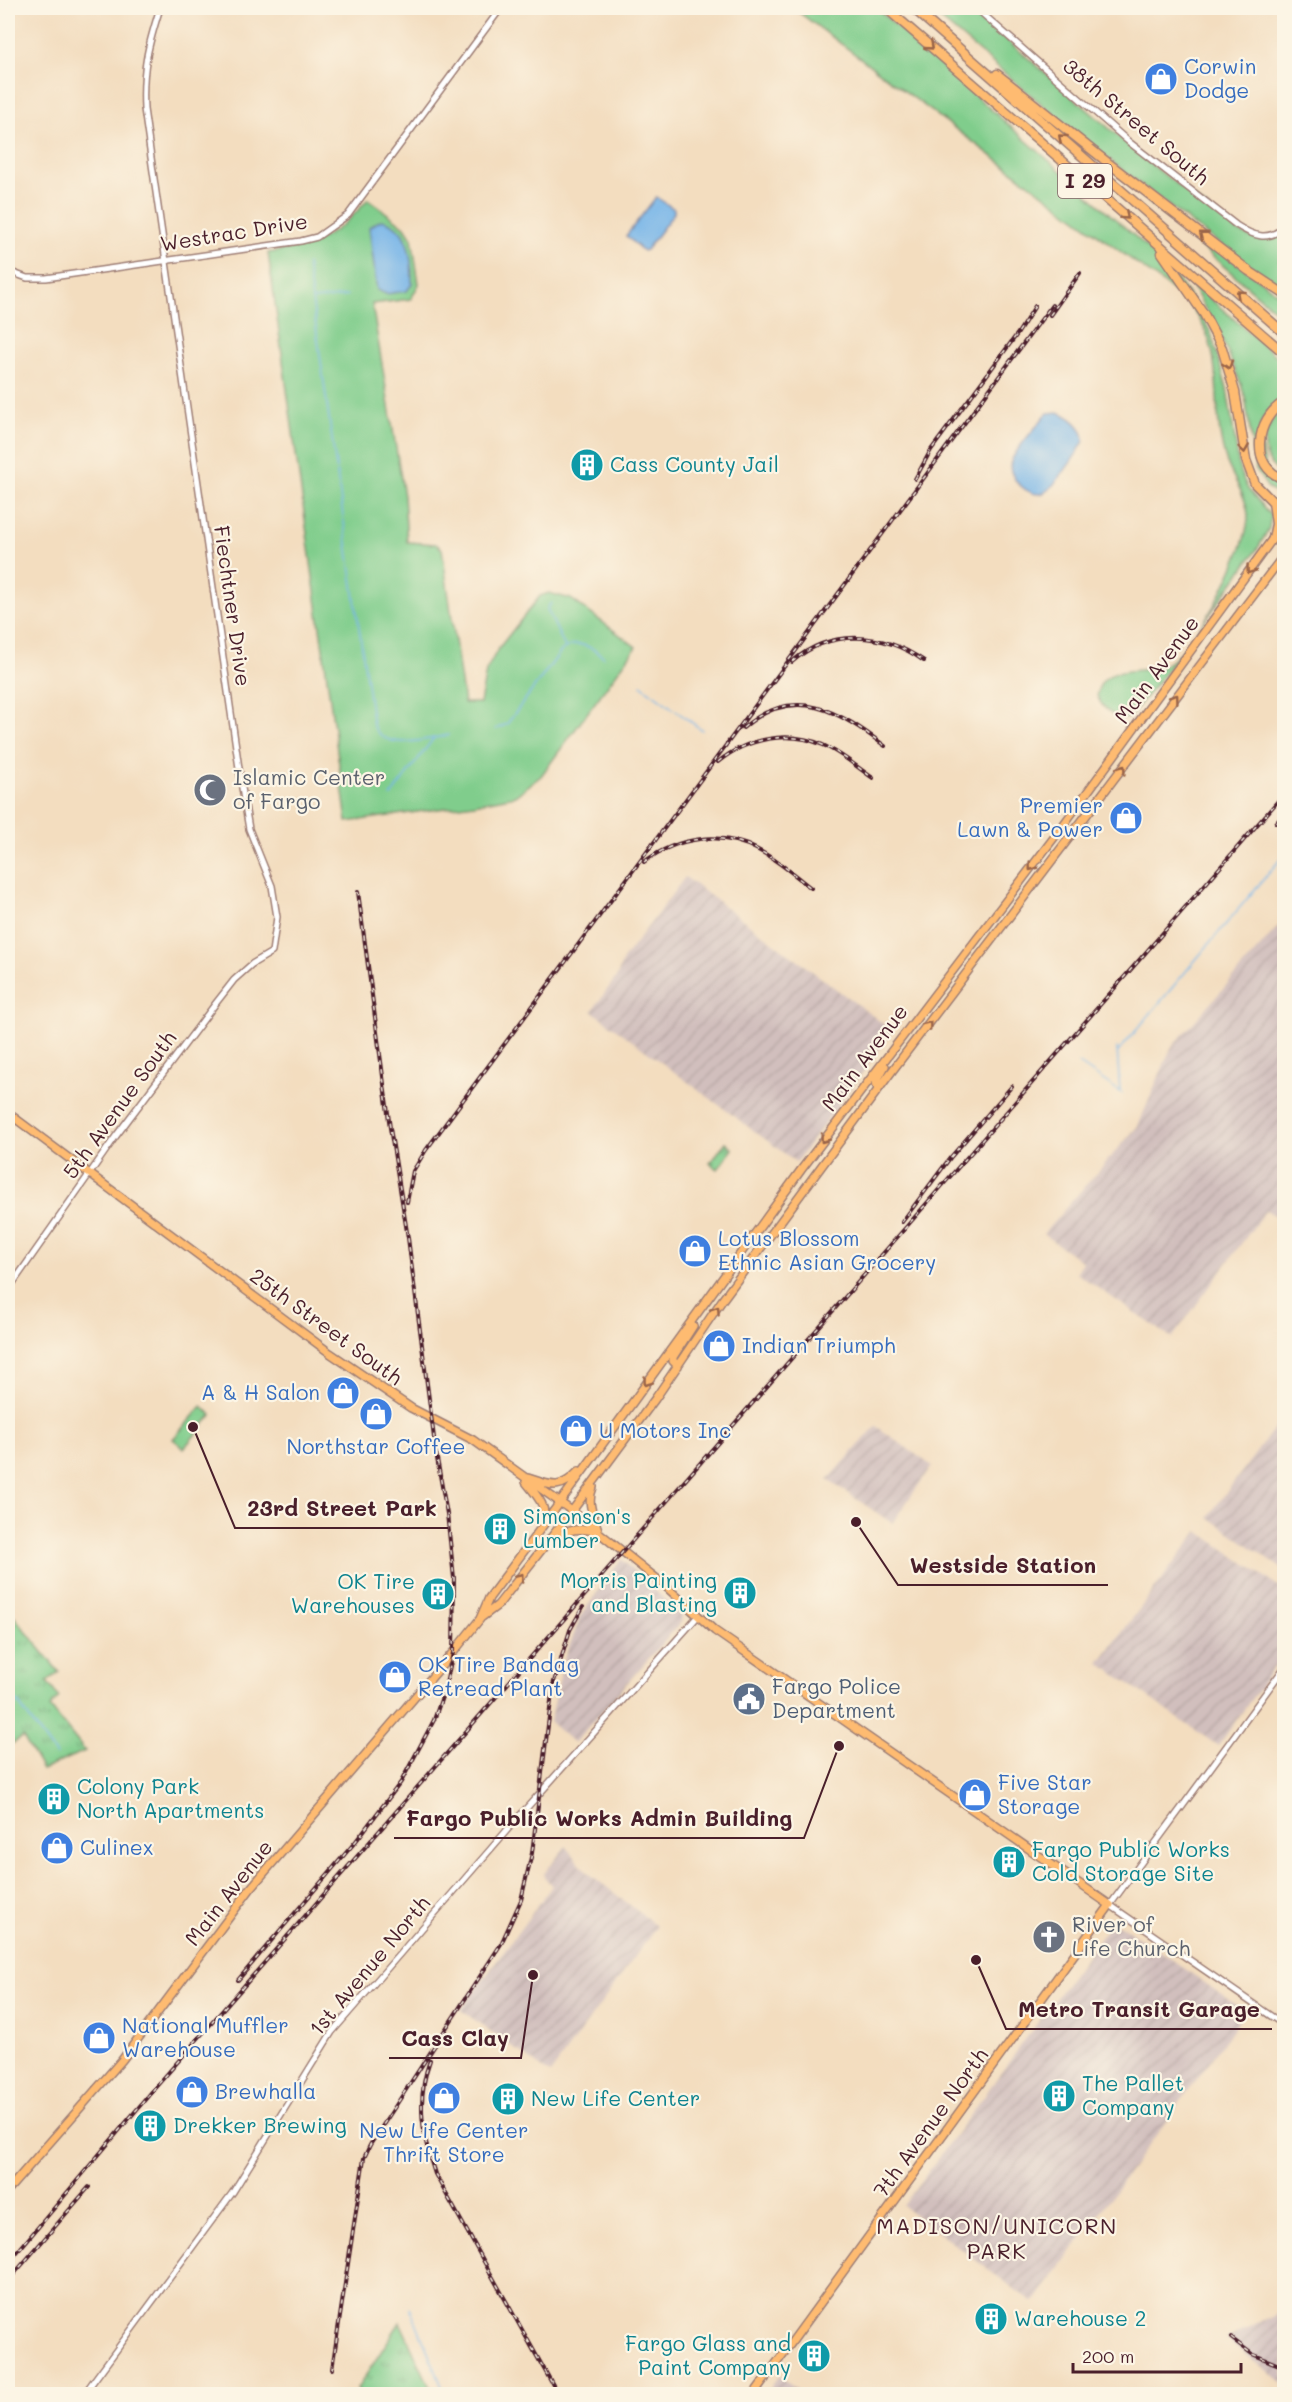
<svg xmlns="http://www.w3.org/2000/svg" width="1292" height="2402" font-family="Mali,sans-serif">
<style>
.industrial{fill:url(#industrial-furrows)}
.green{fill:#80cd8c;stroke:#65765c;stroke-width:1.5}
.park{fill:url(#park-tufts);stroke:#65765c;stroke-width:1.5}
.water{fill:#74b4e8;stroke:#5f6a8a;stroke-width:1.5}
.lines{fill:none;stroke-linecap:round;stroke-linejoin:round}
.stream{stroke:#74b4e8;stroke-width:1.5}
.minor-casing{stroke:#9e7e75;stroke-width:8}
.major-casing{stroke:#9e7e75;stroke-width:10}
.highway-casing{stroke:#9e7e75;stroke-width:11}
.minor{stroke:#fff;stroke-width:5}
.major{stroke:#febb71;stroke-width:7}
.highway{stroke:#febb71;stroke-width:8}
.rail-casing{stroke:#4a1f2b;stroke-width:4}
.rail{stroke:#fcf5e5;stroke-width:1.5;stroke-dasharray:4.5;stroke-linecap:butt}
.oneway{stroke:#9b654a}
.labels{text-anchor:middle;stroke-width:4.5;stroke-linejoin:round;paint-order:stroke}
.shield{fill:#fcf5e5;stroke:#7f5f63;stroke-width:1.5}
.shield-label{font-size:20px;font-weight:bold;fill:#4a1f2b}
.shop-label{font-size:21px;fill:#366cbe;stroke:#fcf5e5;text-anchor:start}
.street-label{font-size:21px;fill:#4a1f2b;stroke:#fcf5e5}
.culture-label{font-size:21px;fill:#0d838f;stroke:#fcf5e5;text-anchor:start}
.worship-label{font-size:21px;fill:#5b616d;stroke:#fcf5e5;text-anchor:start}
.service-label{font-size:21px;fill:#4e5e75;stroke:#fcf5e5;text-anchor:start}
.neighbourhood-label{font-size:22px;letter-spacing:1.5px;fill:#4a1f2b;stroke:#fcf5e5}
.leader{fill:none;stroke:#4a1f2b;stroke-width:2}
.callout-dot{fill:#4a1f2b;stroke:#fcf5e5;stroke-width:2}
.callout-label{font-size:22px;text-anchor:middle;font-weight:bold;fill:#4a1f2b;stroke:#fcf5e5;stroke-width:4.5;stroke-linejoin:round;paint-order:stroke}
</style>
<defs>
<pattern id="industrial-furrows" width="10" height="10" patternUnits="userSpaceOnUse" patternTransform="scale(1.5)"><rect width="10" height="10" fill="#d1bfbd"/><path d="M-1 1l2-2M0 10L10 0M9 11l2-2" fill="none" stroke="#b5a4a3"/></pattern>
<pattern id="park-tufts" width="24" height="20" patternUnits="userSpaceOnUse" patternTransform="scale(1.5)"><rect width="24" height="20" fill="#80cd8c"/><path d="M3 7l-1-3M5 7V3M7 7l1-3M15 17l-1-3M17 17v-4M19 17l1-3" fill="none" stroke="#6ba673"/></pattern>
</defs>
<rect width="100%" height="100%" fill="#fcf5e5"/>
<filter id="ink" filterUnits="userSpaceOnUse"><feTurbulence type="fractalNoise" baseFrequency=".0167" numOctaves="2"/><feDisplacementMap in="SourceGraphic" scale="12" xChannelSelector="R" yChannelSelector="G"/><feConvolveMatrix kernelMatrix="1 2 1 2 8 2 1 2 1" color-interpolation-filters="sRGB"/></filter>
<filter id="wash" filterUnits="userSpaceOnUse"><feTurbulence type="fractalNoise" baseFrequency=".008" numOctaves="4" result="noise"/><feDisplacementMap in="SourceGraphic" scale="24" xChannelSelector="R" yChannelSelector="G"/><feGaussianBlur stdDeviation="1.35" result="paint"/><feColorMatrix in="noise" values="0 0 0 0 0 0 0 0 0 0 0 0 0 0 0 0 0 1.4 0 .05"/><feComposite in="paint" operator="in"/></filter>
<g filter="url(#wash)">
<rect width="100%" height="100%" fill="#f3ddbf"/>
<!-- industrial -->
<path class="industrial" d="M685,877L893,1031L796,1162L592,1011L617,976L623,960Z
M1284,920V1221L1266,1210L1172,1338L1076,1273L1083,1262L1043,1234L1138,1126L1171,1048Z
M1284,1415V1570L1208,1517Z
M876,1426L932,1466L892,1523L828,1480Z
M1198,1531L1284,1590V1653L1218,1746L1099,1663Z
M621,1559L682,1616L681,1622L574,1743L550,1722L564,1659L582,1614Z
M566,1846L587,1872L657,1926L550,2074L461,2010L552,1886L543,1875Z
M1111,1923L1122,1926L1167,1956L1240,2008L1244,2012L1229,2035L1035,2301L1032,2302L903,2206Z
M1284,2311V2384L1226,2339Z
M779,2376L805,2394H766Z"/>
<!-- green -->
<path class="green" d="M793,8H876L1146,246L1174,275L1196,305L1211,333L1227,389L1240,472L1248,489L1271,516L1269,528L1258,548L1189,643L1129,718C1115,721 1101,707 1097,695C1102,661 1143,676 1165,665C1183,655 1196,633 1207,617C1221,596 1248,542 1248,516C1247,495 1231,477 1225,457C1208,398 1231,348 1183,298Z
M927,8H970L1148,162L1239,232L1258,240L1273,239L1284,234V253L1279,261L1284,266V289C1158,205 1043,105 927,8Z
M368,199L405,227L412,238L419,284L411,299L372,304L404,496L407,542L436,544L442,549L464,703H480L486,671L498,649L540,596L549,593L571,599L636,647L541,776L515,796L474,804L347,822L268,253C315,245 336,237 368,199Z
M1151,200L1284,298V318L1149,202Z
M1192,285L1196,286L1284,363V399C1259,415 1255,427 1263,455C1266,470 1270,478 1284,485V500L1268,488L1256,470L1245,397L1241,384L1223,341Z
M1284,407V476C1256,459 1261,425 1284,407Z"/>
<!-- park -->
<path class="park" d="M726,1142L733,1149L718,1169L710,1163Z
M202,1406L212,1415L184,1448L173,1439Z
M8,1609L59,1672L47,1682L59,1697L50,1707L85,1751L42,1770L23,1737L8,1746Z
M400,2322L433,2394H360L357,2389Z"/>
<!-- water -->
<path class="water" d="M656,197L674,209V213L646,250L643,251L626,236Z
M381,220C410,225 412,259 412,284L407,291L386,294L377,290L369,227Z
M1058,412C1071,417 1084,427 1084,441C1078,452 1054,489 1043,493C1029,499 1006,476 1011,462C1016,448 1035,429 1044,417L1048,413Z"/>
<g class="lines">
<!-- stream -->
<path class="stream" d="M307,264L373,725C385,753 427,739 449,735
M313,300L347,296
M551,603L547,609L565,647
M641,685L702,730
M496,729L507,724L562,650C578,639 590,646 604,657
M391,796L433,739
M1117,1048L1120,1092
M1118,1052L1284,855
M1078,1063L1122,1093
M8,1689L56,1755
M410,2307L445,2394"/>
</g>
</g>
<g filter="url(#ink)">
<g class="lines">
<defs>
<path id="minor" d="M976,8L1129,142L1236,225C1253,236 1268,242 1284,227
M8,271L27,278H46L301,241L317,237L348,215L501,8
M8,1290L116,1136L216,1003L234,980L252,964L272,952L277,917L272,886L249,829L241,782L144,109C142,68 148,46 160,8
M1284,1668L1110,1905L1284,2025
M84,2394L233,2192L332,2032L515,1821L698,1616"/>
<path id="major" d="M878,1090L876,1082L885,1066
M8,1113L330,1353L411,1408L473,1440L572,1511L662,1583L715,1631L1110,1905L754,2394
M678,1366L673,1361V1357L693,1326
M528,1478C552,1486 560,1491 579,1471
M526,1482C536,1495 548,1506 543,1522
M593,1487C586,1504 594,1516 599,1533
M554,1539C569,1529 579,1527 597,1532
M482,1617L498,1605L572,1511L655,1399L723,1299L892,1071L1284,555
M8,2190L122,2060L251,1888L456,1649L480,1619L489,1598L567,1493L801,1170L1056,835L1284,523"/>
<path id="highway" d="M886,8L1284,353
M913,8L1284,333
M997,74L1107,162L1249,271L1284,294
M1162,253L1204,314L1222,348L1235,392L1246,460L1255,484L1273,502L1284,506
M1284,402C1256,418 1248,467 1284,479
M1273,538L1276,524L1273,502"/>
</defs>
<!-- minor casing -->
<use href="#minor" class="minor-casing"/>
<!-- major casing -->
<use href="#major" class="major-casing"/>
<!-- highway casing -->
<use href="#highway" class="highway-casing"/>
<!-- minor -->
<use href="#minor" class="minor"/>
<!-- major -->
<use href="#major" class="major"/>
<!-- highway -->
<use href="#highway" class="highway"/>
<defs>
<path id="rail" d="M1050,315L1080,273
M915,479L931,450L1018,333L1035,306
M792,662C831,628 883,632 924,661
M743,728C795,683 840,712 885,746
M718,762C747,738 788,730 823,745C841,753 857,767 873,778
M1276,823L1284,814
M644,862C677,837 721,830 758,850C778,860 794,875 811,888
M407,1202L413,1171L426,1150L1052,305
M902,1222L950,1158L1012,1086
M238,1980L356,1841L401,1782L434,1720L445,1688L453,1653L454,1578L447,1514L436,1453L408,1238L390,1128L358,892
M430,2060C416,2099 422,2136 435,2174L558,2394
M8,2263L154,2089L1284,794
M8,2281L89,2187
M1231,2338L1252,2354L1284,2367
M332,2369L364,2158L370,2145L501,1944L521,1900L532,1853L553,1685L570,1630L583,1607"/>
</defs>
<!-- rail casing -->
<use href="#rail" class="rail-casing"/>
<!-- rail -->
<use href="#rail" class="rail"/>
</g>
<!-- one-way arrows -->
<defs><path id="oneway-chevron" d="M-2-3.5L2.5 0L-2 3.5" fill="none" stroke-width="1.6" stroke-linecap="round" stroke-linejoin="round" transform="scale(1.5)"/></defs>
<g class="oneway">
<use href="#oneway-chevron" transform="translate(930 46) rotate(41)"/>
<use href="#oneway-chevron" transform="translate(1062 138) rotate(-139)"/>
<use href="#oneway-chevron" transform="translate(1125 216) rotate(42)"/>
<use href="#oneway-chevron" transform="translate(1203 235) rotate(-142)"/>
<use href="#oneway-chevron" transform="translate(1240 294) rotate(-139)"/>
<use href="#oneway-chevron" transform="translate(1228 365) rotate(72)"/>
<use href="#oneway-chevron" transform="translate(1244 449) rotate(82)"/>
<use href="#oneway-chevron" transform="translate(1250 570) rotate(126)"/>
<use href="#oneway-chevron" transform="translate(1175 698) rotate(-54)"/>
<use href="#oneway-chevron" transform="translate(1122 769) rotate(-53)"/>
<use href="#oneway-chevron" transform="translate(1032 867) rotate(127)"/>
<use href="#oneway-chevron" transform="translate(928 1025) rotate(-52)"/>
<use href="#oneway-chevron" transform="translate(824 1139) rotate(127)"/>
<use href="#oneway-chevron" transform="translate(716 1310) rotate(-56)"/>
<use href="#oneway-chevron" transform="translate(647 1382) rotate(126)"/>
<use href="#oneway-chevron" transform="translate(520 1577) rotate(-51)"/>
</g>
</g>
<!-- icons -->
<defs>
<symbol id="shop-disc" viewBox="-11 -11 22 22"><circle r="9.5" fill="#3f7fe0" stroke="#fcf5e5"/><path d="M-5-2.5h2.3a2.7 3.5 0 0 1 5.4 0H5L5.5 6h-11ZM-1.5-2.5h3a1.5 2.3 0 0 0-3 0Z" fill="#fff"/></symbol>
<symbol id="building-disc" viewBox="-11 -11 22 22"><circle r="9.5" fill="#0f9aa8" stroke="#fcf5e5"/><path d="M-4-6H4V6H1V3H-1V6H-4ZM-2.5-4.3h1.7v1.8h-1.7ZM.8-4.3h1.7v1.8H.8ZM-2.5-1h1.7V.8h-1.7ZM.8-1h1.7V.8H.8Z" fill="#fff"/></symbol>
<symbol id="mosque-disc" viewBox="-11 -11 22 22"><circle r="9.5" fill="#6b7280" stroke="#fcf5e5"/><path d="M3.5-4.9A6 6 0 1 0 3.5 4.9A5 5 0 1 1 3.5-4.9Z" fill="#fff"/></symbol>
<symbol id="civic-disc" viewBox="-11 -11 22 22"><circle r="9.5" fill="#5c6f8a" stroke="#fcf5e5"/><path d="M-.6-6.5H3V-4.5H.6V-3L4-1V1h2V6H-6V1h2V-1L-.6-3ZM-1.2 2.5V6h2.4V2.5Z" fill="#fff"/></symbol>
<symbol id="church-disc" viewBox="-11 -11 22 22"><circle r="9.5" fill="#6b7280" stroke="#fcf5e5"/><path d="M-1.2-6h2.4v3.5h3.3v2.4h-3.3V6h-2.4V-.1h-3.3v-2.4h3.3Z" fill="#fff"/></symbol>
</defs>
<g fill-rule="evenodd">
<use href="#shop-disc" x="1142" y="60" width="38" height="38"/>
<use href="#building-disc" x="568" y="446" width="38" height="38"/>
<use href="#mosque-disc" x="191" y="771" width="38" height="38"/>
<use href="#shop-disc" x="1107" y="799" width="38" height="38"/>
<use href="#shop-disc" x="676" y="1232" width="38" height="38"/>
<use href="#shop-disc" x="700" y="1327" width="38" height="38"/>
<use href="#shop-disc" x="324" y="1374" width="38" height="38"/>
<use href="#shop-disc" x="357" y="1395" width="38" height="38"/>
<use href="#shop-disc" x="557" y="1412" width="38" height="38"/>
<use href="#building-disc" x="481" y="1510" width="38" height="38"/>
<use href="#building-disc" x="721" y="1574" width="38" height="38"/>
<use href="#building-disc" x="419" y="1575" width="38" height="38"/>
<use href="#shop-disc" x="376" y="1658" width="38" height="38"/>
<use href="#civic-disc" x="730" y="1680" width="38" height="38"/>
<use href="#shop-disc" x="956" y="1776" width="38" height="38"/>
<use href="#building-disc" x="35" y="1780" width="38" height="38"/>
<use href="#shop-disc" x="38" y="1829" width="38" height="38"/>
<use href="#building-disc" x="990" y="1843" width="38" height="38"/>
<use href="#church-disc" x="1030" y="1918" width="38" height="38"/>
<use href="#shop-disc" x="80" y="2019" width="38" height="38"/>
<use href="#shop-disc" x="173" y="2073" width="38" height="38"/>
<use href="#building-disc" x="1040" y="2077" width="38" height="38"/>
<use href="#shop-disc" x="425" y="2079" width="38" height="38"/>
<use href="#building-disc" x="489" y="2080" width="38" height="38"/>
<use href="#building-disc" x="131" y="2107" width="38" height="38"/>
<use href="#building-disc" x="972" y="2300" width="38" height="38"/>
<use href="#building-disc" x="795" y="2337" width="38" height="38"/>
</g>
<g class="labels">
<!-- shield labels -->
<rect class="shield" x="1058" y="164" width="54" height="34" rx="4.5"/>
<g class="shield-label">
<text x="1085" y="188">I 29</text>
</g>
<!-- shop labels -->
<g class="shop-label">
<text x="1184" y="74">Corwin<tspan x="1184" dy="24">Dodge</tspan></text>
<text x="1103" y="813" text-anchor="end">Premier<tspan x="1103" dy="24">Lawn &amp; Power</tspan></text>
<text x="718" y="1246">Lotus Blossom<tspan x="718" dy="24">Ethnic Asian Grocery</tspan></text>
<text x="742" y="1353">Indian Triumph</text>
<text x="320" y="1400" text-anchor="end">A &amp; H Salon</text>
<text x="599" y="1438">U Motors Inc</text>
<text x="376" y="1454" text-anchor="middle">Northstar Coffee</text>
<text x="418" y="1672">OK Tire Bandag<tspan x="418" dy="24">Retread Plant</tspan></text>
<text x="998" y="1790">Five Star<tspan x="998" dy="24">Storage</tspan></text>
<text x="80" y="1855">Culinex</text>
<text x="122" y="2033">National Muffler<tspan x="122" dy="24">Warehouse</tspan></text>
<text x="215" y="2099">Brewhalla</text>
<text x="444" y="2138" text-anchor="middle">New Life Center<tspan x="444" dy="24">Thrift Store</tspan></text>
</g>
<!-- street labels -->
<g class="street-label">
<text transform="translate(1136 122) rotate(40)" y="7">38th Street South</text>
<text transform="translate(234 233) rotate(-9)" y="7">Westrac Drive</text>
<text transform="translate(232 606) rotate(82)" y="7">Fiechtner Drive</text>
<text transform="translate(1157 670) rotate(-54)" y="7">Main Avenue</text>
<text transform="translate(865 1058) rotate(-53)" y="7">Main Avenue</text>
<text transform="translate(120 1105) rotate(-54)" y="7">5th Avenue South</text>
<text transform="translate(326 1327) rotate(36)" y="7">25th Street South</text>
<text transform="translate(229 1893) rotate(-52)" y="7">Main Avenue</text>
<text transform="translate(370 1966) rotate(-50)" y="7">1st Avenue North</text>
<text transform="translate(931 2123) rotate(-54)" y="7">7th Avenue North</text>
</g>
<!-- culture labels -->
<g class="culture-label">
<text x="610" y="472">Cass County Jail</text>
<text x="523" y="1524">Simonson's<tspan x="523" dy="24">Lumber</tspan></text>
<text x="717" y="1588" text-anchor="end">Morris Painting<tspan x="717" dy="24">and Blasting</tspan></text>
<text x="415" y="1589" text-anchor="end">OK Tire<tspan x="415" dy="24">Warehouses</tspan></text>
<text x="77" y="1794">Colony Park<tspan x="77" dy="24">North Apartments</tspan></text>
<text x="1032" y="1857">Fargo Public Works<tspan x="1032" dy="24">Cold Storage Site</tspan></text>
<text x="1082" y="2091">The Pallet<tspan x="1082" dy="24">Company</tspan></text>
<text x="531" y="2106">New Life Center</text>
<text x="173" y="2133">Drekker Brewing</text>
<text x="1014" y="2326">Warehouse 2</text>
<text x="791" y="2351" text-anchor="end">Fargo Glass and<tspan x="791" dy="24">Paint Company</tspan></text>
</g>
<!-- worship labels -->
<g class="worship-label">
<text x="233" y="785">Islamic Center<tspan x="233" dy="24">of Fargo</tspan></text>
<text x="1072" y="1932">River of<tspan x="1072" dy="24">Life Church</tspan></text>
</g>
<!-- service labels -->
<g class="service-label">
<text x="772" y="1694">Fargo Police<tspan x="772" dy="24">Department</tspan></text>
</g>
<!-- neighbourhood labels -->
<g class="neighbourhood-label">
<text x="997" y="2234">MADISON/UNICORN<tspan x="997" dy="25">PARK</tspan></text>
</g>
</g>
<!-- callouts -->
<path class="leader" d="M193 1427L235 1528H448M856 1522L898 1585H1108M839 1746L804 1838H394M976 1960L1006 2029H1272M533 1975L521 2058H389"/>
<g class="callout-dot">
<circle cx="193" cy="1427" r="6"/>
<circle cx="856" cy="1522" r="6"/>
<circle cx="839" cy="1746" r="6"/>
<circle cx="976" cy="1960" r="6"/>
<circle cx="533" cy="1975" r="6"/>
</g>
<g class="callout-label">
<text x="342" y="1516">23rd Street Park</text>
<text x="1003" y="1573">Westside Station</text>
<text x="599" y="1826">Fargo Public Works Admin Building</text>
<text x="1139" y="2017">Metro Transit Garage</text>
<text x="455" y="2046">Cass Clay</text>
</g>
<!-- margin -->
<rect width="1292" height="2402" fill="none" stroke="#fcf5e5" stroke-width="30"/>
<!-- scale -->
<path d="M1073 2363v9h168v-9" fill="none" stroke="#4a1f2b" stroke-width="3"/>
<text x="1082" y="2363" font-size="18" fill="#4a1f2b" stroke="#fcf5e5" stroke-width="4.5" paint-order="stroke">200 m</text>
</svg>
